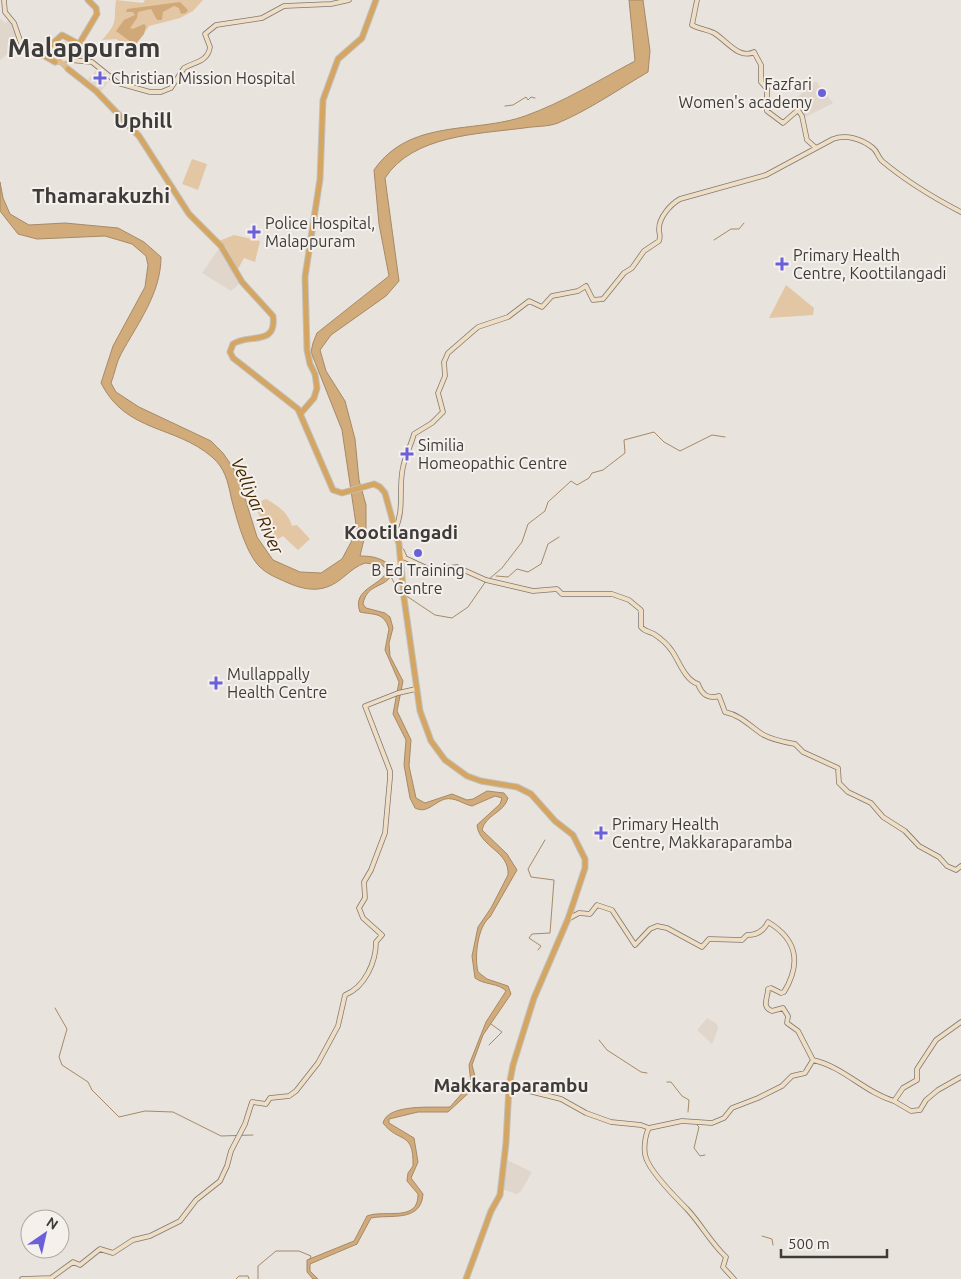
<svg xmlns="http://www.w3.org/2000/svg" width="961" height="1279" font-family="Ubuntu,sans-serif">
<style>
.built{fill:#e0d6cb}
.green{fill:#e3c6a3}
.forest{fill:#d1a979}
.water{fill:#d2ab7a;stroke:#a68a67}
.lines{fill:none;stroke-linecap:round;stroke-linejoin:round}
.stream{stroke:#a68a67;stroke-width:1}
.secondary-casing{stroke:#7d7974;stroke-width:5.5}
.primary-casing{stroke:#c1c1c0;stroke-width:6}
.trunk-casing{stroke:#c1c1c0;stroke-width:7}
.secondary{stroke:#efddc4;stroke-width:4}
.primary{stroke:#dfbc89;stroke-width:4.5}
.trunk{stroke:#d4a662;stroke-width:5}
.poi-dot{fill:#6960da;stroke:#f5f0eb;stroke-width:2}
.labels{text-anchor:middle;stroke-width:4;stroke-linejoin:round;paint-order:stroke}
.poi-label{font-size:16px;fill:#3e3c3a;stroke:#f5f0eb;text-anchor:start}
.water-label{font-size:18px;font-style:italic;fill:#432800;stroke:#f5f0eb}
.quarter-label{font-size:19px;font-weight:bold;fill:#3e3c3a;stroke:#f5f0eb}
.district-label{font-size:21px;font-weight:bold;fill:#3e3c3a;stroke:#f5f0eb}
.town-label{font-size:26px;font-weight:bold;fill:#3e3c3a;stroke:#f5f0eb}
</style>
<rect width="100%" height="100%" fill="#e8e3dd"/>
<!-- built -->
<path class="built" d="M0,18L5,23L10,20L20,44L0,60Z
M60,41H65L83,53V59L47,54Z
M99,67L112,78L101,91L88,79Z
M816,81L833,103L804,118L794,100Z
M220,247L239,280L238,285L231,291L202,273Z
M707,1018L717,1024L718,1029L712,1044L697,1030Z
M505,1159L532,1172L521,1191L517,1194L502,1189Z"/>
<!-- green -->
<path class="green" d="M116,0L143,3L145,0H203L193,11L180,18L149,26L133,49L116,39L102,40C119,21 113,23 116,0Z
M192,159L207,164L198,190L182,184Z
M234,235L260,241L255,262L244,258L238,269L226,247L219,241Z
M786,285L814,308L813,315L769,318Z
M266,499C278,506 288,512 292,526L297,525L310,539L298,550L283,536L278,539L268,532L255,507L256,503Z"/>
<!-- forest -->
<path class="forest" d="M180,2L188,10L186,13L181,14L179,8L174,6L163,12L162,20H157L151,9L138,12L137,18L130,28L133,29L144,24L146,26L144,34L135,45L116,31L124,20L135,15L133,12H126L127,9Z"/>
<!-- water -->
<path class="water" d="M629,0H643L650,51L648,72C619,89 589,110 558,123C548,127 535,126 524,128C478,134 413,135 385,178L399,281L386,296L331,335L320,350L326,371L345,401L355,439L359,480L366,505V531L360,556C373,556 382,558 392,567L393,572C387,589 367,582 363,604L366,608L385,613L390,617L393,628L389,643L390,656L403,681L397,711L411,740L409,766L416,798L425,803L452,794L467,800L473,799L487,791L504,793L508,798C504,813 485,815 482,830L507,854L517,870L490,917C478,926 474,956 478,972L487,979L508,986L511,994L483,1035L472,1065L476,1080L475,1087L448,1112H418L389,1119V1123L414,1138L418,1162L411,1178L423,1194C421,1223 390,1214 371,1218L357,1244L310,1264V1271L318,1279H313L307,1272V1260L354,1241L367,1216C384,1209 419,1223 418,1194L407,1181L408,1173L413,1166C414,1130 399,1144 383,1123C388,1103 434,1108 450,1107L471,1083L469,1065L486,1022L506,991C499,983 484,985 475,978L472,956L478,927L491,908L508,875C510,851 479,847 477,825L500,804L502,798L495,796L472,806C463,804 455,797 445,799C433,803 427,814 415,808L410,798L404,765L406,740L393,714L399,682L385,650L389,629C384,612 374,615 360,612C351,588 383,586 387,570L382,565L365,563C350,568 342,582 327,587C314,592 299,588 286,582C277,578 267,574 260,567C246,554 236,517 231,497C228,482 225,468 212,457C175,425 126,433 101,383L113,346L145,287L148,265L146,256L132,244L105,236L37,239L18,234L0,211V182L3,198L10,214L29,225L65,223L118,228L144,242L161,257C161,293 138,323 121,354C116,363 115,373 111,383L116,392L139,407L211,441L223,453L238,475L257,537L273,560L300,572L321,573L342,559L357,531L342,430L311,352L313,343L317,333L389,276L379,224L374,170C410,118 474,134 525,116C564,102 599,80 635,61Z"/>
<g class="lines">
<!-- stream -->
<path class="stream" d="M505,106L513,105L526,97L528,100L531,97L535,98
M714,240L731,229H739L744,223
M496,576L508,577L517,569L528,572L541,564L548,544L559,537
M391,577L400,593
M489,579L502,568L522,542L528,524L545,511L548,502L571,481L577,485L589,478L592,473L603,470L625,453L624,440L654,432L664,442L680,451L712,435L725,437
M405,595L435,615L452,618L468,607L486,581
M538,950L541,946L529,938L532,934L550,933L554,880L531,877L528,869L545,840
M55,1008L67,1029L59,1057L62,1065L88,1082L92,1090L119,1117L145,1111L173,1112L221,1136L253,1135
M599,1040L607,1050L641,1072L647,1073
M489,1045L502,1032L491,1024
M667,1082H671L682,1096L689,1100L688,1112
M697,1125L699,1127L694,1148L700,1156L705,1155
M762,1236L772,1239L773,1245
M236,1279L239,1276H248L249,1279
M258,1279V1266L276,1251H299L311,1256L310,1259"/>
<defs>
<path id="secondary" d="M4,0L5,12L14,23L23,49L42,56
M697,0L692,25C699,29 706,29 714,33C726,40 739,60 754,52L761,65V82L767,89V111L783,123L798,110L802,116L807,140L816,148
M59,59L92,62L118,83L150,92H161L171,88L184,68C194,62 208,62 210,47L205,34L216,25L262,18L284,6L331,4L349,0
M395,530C405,509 398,489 403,467C405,457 411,445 414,434L432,423L443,412L438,393L445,376L444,362L448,353L478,327L508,317L529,301L542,307L552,296L578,291L586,286L593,300L603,299L624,273L632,268L644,251L659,241C661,236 659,234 659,229C659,217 671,204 680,199L766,175L833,139C846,134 862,139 873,148C877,151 878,157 882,161C906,181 934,198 961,212
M402,551L405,558L431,570L457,567L486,580L533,591L557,589L562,594H612L629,600L641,610V627C645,632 649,631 654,634C660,638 668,645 672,651C679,661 685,680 698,684C702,695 708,699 719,696L725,712C740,715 750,726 762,734C772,740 784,742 795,744L803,752L838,768L839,783L848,792L871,803L883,817L905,831L919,846L939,857L947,866L956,870L961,866
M568,919L579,913L590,914L597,905L612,910L635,945L650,929L657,926L667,928L702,947L709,939L742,940L747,935C757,935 764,931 768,922C798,940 801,964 784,992L781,993L771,988L768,989C768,998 761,1007 772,1011L783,1008L788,1016L787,1023L798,1031L813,1060C844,1067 864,1092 894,1101L903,1088L917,1080V1069L936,1040L961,1022
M509,1086L561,1099L586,1113L611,1122L641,1125L649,1128L682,1121L712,1123L724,1118L732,1108L758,1098L782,1086L792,1076L805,1073L813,1060
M894,1101L911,1111L920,1110L926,1100L938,1090L961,1077
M649,1128C645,1135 643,1150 646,1158C651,1173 675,1197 687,1209C701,1224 711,1243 726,1257L723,1267L734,1279
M22,1279L51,1278L73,1262L80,1265L100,1249L113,1253L133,1240L150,1236L180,1221L196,1200L220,1181L227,1166L231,1151L245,1124L252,1102L266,1104L270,1098L289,1096L296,1091L318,1063L338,1026L345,995C365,987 376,962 376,942L382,935L363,918L359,908L365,898L364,882L371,870L385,833L390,778V771L365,706L398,693L416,689"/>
<path id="primary" d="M55,59H58L59,62H56Z
M59,60L68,69"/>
<path id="trunk" d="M79,44L97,14L96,8L88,0
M55,62L41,54L62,35L79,44
M68,69L96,91L139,136L189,214L221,246L242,282L273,316C277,347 248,333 233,344L230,352L233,358L298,409L333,490L342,493L374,484L380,487L385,493L399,544L404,598L420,711L431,741L445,760L467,776L481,781L517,787L531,794L555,821L573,835L585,859V868L568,919L534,998L513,1065L509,1086L506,1143L500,1195L491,1211L466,1279
M301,413L314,398L317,388L315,374L310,364L307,350L305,277L320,179L323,100L338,59L362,38L376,0"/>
</defs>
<!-- secondary casing -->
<use href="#secondary" class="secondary-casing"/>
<!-- primary casing -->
<use href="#primary" class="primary-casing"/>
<!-- trunk casing -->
<use href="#trunk" class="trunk-casing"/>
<!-- secondary -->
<use href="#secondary" class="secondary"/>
<!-- primary -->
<use href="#primary" class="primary"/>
<!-- trunk -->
<use href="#trunk" class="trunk"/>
</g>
<!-- markers -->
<g class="poi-dot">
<path d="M97.5 70.5h5v5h5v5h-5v5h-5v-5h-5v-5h5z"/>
<circle cx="822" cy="93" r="5"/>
<path d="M251.5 224.5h5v5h5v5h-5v5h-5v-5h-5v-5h5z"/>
<path d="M779.5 256.5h5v5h5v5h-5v5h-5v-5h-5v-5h5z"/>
<path d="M404.5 446.5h5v5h5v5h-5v5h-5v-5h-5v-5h5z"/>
<circle cx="418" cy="553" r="5"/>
<path d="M213.5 675.5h5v5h5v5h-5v5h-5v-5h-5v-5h5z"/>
<path d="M598.5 825.5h5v5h5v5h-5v5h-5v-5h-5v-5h5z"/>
</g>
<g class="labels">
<!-- poi labels -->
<g class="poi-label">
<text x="111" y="84">Christian Mission Hospital</text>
<text x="812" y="90" text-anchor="end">Fazfari<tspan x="812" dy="18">Women's academy</tspan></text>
<text x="265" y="229">Police Hospital,<tspan x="265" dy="18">Malappuram</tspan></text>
<text x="793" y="261">Primary Health<tspan x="793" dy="18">Centre, Koottilangadi</tspan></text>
<text x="418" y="451">Similia<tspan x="418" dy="18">Homeopathic Centre</tspan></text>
<text x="418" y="576" text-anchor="middle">B Ed Training<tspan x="418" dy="18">Centre</tspan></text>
<text x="227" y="680">Mullappally<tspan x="227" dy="18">Health Centre</tspan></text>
<text x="612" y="830">Primary Health<tspan x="612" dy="18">Centre, Makkaraparamba</tspan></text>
</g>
<!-- water labels -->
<g class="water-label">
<text transform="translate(257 506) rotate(66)" y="6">Velliyar River</text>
</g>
<!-- quarter labels -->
<g class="quarter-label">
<text x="401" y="539">Kootilangadi</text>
<text x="511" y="1092">Makkaraparambu</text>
</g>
<!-- district labels -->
<g class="district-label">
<text x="143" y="128">Uphill</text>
<text x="101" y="203">Thamarakuzhi</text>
</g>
<!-- town labels -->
<g class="town-label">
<text x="84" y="57">Malappuram</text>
</g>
</g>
<!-- north arrow -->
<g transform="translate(45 1234) rotate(34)"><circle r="24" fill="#f5f0eb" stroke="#aca8a4"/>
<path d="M0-4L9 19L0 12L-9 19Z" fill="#6960da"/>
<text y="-8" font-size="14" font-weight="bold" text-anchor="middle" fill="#3e3c3a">N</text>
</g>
<!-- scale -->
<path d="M781 1249v8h106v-8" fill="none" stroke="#3e3c3a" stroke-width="2.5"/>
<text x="788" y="1249" font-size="15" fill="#3e3c3a" stroke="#f5f0eb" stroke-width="4" paint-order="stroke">500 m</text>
</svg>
